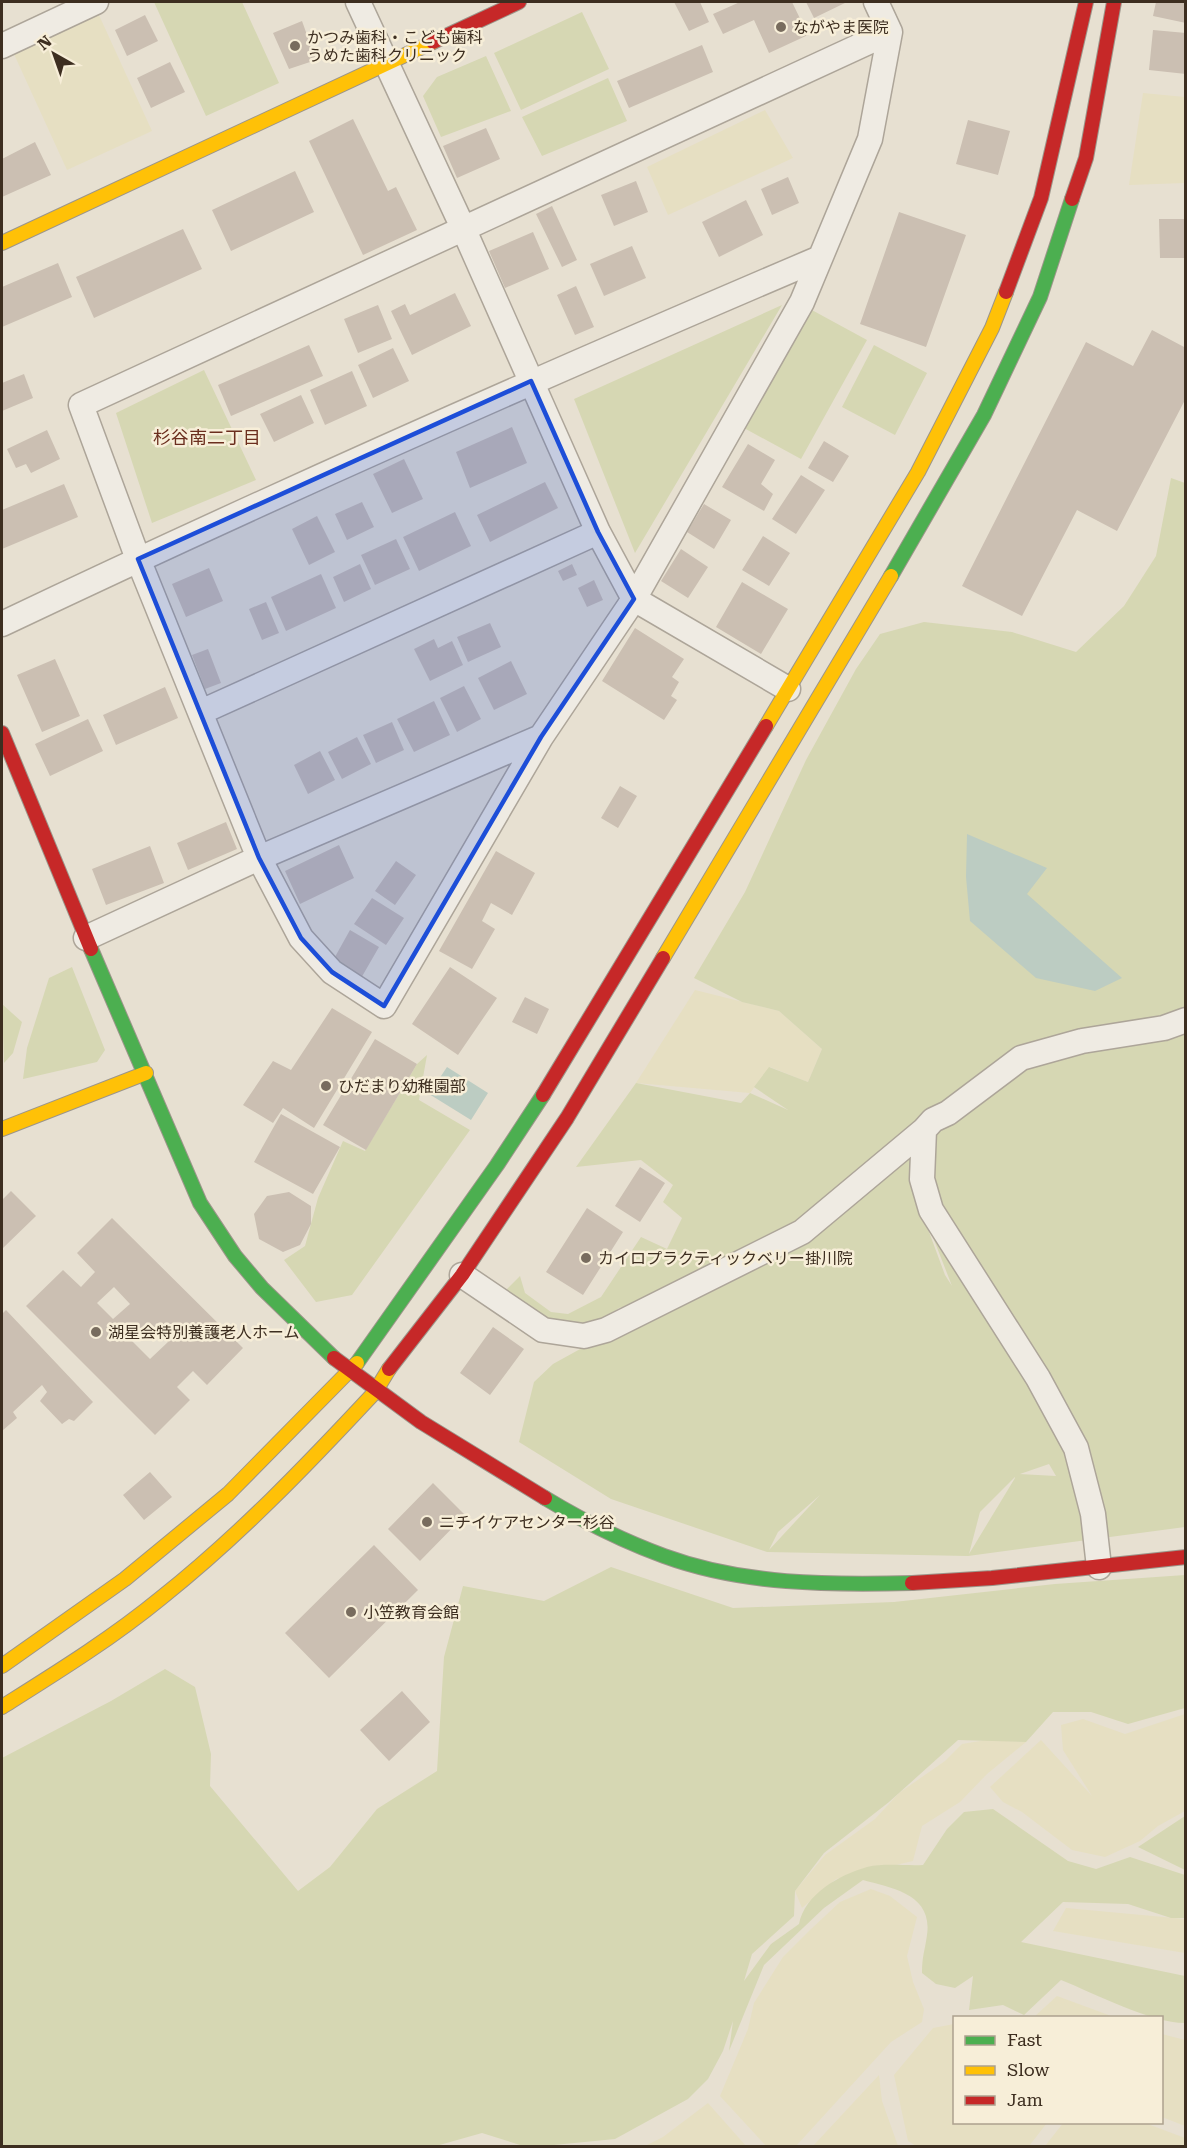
<svg xmlns="http://www.w3.org/2000/svg" width="1187" height="2148" font-family="'Roboto Serif','Noto Sans JP',serif">
<style>
.farmland{fill:#e6dfc2}
.green{fill:#d6d7b3;fill-rule:evenodd}
.water{fill:#bcccc2}
.building{fill:#cbbfb2;fill-rule:evenodd}
.lines{fill:none;stroke-linecap:round;stroke-linejoin:round}
.street-casing{stroke:#ada599;stroke-width:27}
.fast-casing{stroke:#9c958a;stroke-width:16}
.slow-casing{stroke:#9c958a;stroke-width:16}
.jam-casing{stroke:#9c958a;stroke-width:16}
.street{stroke:#efebe3;stroke-width:24}
.fast{stroke:#4caf50;stroke-width:14}
.slow{stroke:#ffc107;stroke-width:14}
.jam{stroke:#c62828;stroke-width:14}
.marked{fill:#1d4ed8;fill-opacity:0.2;stroke:#1d4ed8;stroke-width:4.5;stroke-linejoin:round}
.poi-dot{fill:#786c5e;stroke:#f7eed8;stroke-width:2}
.labels{text-anchor:middle;stroke-width:5;stroke-linejoin:round;paint-order:stroke}
.poi-label{font-size:16px;fill:#3d2e20;stroke:#f7eed8;text-anchor:start}
.neighbourhood-label{font-size:18px;fill:#6b2e1e;stroke:#f7eed8}
</style>
<rect width="100%" height="100%" fill="#e7e0d1"/>
<!-- farmland -->
<path class="farmland" d="M98,13L152,131L67,170L13,52Z
M1143,93L1185,97V183L1129,185Z
M765,110L793,158L668,215L647,167Z
M695,990L779,1011L822,1049L808,1082L770,1067L750,1093L636,1083Z
M1185,1714V1811L1158,1826L1140,1841L1105,1857L1072,1850L1022,1812L1003,1802L990,1787L1041,1740L1092,1796L1063,1750L1061,1725L1083,1719L1125,1734Z
M986,1740L1026,1742L987,1774L960,1802L922,1826L913,1861L836,1879L802,1908L795,1891L825,1855L875,1819L899,1793L945,1761L962,1744Z
M871,1889L890,1896L917,1917L907,1956L913,1982L924,2009L922,2022L891,2042L796,2146H766L720,2096L748,2029L754,2003L783,1957L810,1930L840,1902Z
M1066,1908L1185,1919V1953L1053,1931Z
M1057,1996L1114,2017H1034Z
M954,2024V2122L1047,2123L1029,2146H916L908,2141L894,2075L933,2028Z
M1162,2034L1185,2040V2126L1162,2117Z
M879,2075L882,2101L898,2146H813Z
M708,2103L746,2146H645L663,2137Z
M1064,2122L1145,2123L1185,2138V2146H1045Z"/>
<!-- green -->
<path class="green" d="M154,2H242L279,83L206,116Z
M582,12L609,69L521,110L494,53Z
M486,56L511,111L441,137L423,96L437,77Z
M608,78L627,121L542,156L522,117Z
M782,305L635,553L574,399Z
M810,309L867,340L801,459L744,428Z
M874,345L927,373L895,435L842,407Z
M204,370L256,480L152,523L116,413Z
M1171,478L1185,483V1527L968,1556L767,1552L611,1499L519,1442L534,1382L553,1364L696,1285L619,1308L592,1327L563,1333L503,1293L520,1276L525,1293L551,1312L568,1314L601,1297L641,1237L667,1249L682,1218L663,1202L673,1185L641,1160L576,1167L636,1083L741,1103L750,1093L788,1110L754,1087L769,1067L808,1082L822,1049L779,1011L742,1002L694,978L745,892L806,760L856,669L880,634L924,622L1012,632L1076,652L1124,606L1156,556ZM912,1186H913L952,1286L945,1275ZM1049,1464L1056,1476L1019,1474H1020ZM1015,1477V1478L969,1554L980,1512ZM820,1495L769,1550L778,1532Z
M72,967L105,1050L97,1062L23,1079L27,1048L49,978Z
M2,1004L22,1022L13,1053L4,1063Z
M427,1055L419,1100L470,1130L352,1295L316,1302L284,1260L305,1246L318,1198L343,1141L365,1151L417,1064Z
M611,1567L733,1608L894,1602L1055,1584L1185,1575V1708L1128,1724L1091,1712H1053L1026,1742L958,1740L889,1802L824,1853L795,1891L794,1916L752,1954L744,1981L771,1944L799,1924C805,1894 839,1875 867,1867C884,1863 906,1866 923,1865L947,1829L964,1812L993,1809L1068,1861L1096,1869L1130,1857L1185,1875V1918H1171L1128,1904L1063,1902L1021,1942L1185,1976V2023C1151,2023 1096,1994 1061,1980L1024,2015L1003,2005L969,2010L973,1976L955,1988L936,1984L922,1973C922,1956 925,1950 927,1935C933,1894 892,1888 863,1880L824,1908L764,1965L729,2051L733,2021L723,2051L708,2079L688,2099L615,2139L554,2145H520L482,2133L436,2146H2V1758L111,1701L165,1669L195,1687L211,1754L210,1786L298,1891L330,1867L377,1809L437,1771L444,1657L463,1586L544,1601Z
M1185,1816V1870L1138,1847Z"/>
<!-- water -->
<path class="water" d="M967,834L1047,868L1027,894L1122,978L1095,991L1036,978L970,921L966,877Z
M447,1067L488,1093L471,1120L429,1094Z"/>
<!-- building -->
<path class="building" d="M674,2H700L709,22L689,31Z
M740,2H792L808,35L769,53L754,20L723,34L713,14Z
M806,2H847L814,18Z
M1156,2H1186V23L1153,16Z
M145,15L158,41L127,56L115,30Z
M302,21L316,60L289,69L273,33Z
M1153,30L1186,33V74L1149,70Z
M702,45L713,72L629,108L617,81Z
M170,62L185,92L151,108L137,78Z
M353,119L388,191L396,187L417,230L363,255L309,141Z
M968,120L1010,131L998,175L956,164Z
M486,128L500,159L457,178L443,146Z
M35,142L51,175L2,197V159Z
M295,171L314,212L231,251L212,210Z
M788,177L799,203L772,215L761,189Z
M636,181L648,212L614,226L601,195Z
M746,200L763,235L719,257L702,222Z
M552,206L577,260L562,267L536,214Z
M899,212L966,235L926,347L860,324Z
M1159,219H1186V258H1160Z
M183,229L202,269L94,318L76,277Z
M533,232L549,269L505,288L489,251Z
M632,246L646,278L604,296L590,264Z
M58,263L72,297L2,327V287Z
M576,286L594,327L575,335L557,295Z
M455,293L471,326L412,355L391,311L405,304L410,315Z
M378,305L392,339L358,353L344,319Z
M1152,330L1186,348V398L1117,531L1077,510L1022,616L962,586L1086,342L1133,366Z
M309,345L323,376L231,416L218,385Z
M393,348L409,381L373,398L358,365Z
M352,371L367,406L325,425L310,390Z
M24,374L33,398L2,411V383Z
M301,395L314,423L274,442L260,414Z
M512,427L527,463L470,488L456,452Z
M47,430L60,459L31,473L26,464L16,468L7,449Z
M824,441L849,456L833,482L808,468Z
M748,444L775,460L761,484L773,494L764,511L722,487Z
M404,459L423,499L392,513L373,474Z
M801,475L825,490L796,534L772,519Z
M545,482L558,508L490,542L477,515Z
M64,484L78,517L2,549V510Z
M362,502L374,527L347,540L335,514Z
M704,504L731,520L714,549L687,532Z
M455,512L471,546L419,571L403,537Z
M317,516L335,552L309,565L292,529Z
M763,536L790,553L769,586L742,570Z
M396,539L410,569L375,585L361,555Z
M681,549L708,567L688,598L661,581Z
M360,564L371,589L344,602L333,577Z
M572,564L577,575L563,581L558,571Z
M209,568L223,601L186,617L172,584Z
M321,574L336,608L286,631L271,597Z
M594,580L603,600L587,607L578,588Z
M742,582L788,609L761,654L716,627Z
M266,602L279,633L262,640L249,609Z
M490,623L501,647L468,662L457,637Z
M635,628L684,659L672,677L679,682L671,696L677,700L664,720L602,681Z
M434,639L438,648L452,641L463,665L430,681L414,649Z
M208,649L221,683L205,689L192,655Z
M55,659L80,716L42,732L17,675Z
M511,661L527,694L494,710L478,678Z
M464,686L481,719L457,732L440,698Z
M165,687L178,718L116,745L103,715Z
M434,701L450,735L414,752L397,719Z
M88,719L103,751L50,776L35,744Z
M392,722L404,750L376,763L363,735Z
M357,737L371,764L342,779L328,752Z
M320,751L335,780L308,794L294,765Z
M620,786L637,796L618,828L601,818Z
M226,822L237,849L188,870L177,843Z
M339,845L354,878L300,904L285,871Z
M150,846L164,883L106,905L92,869Z
M496,851L535,873L512,915L491,903L482,921L495,929L472,969L439,951Z
M396,861L416,875L395,905L375,891Z
M372,898L404,918L386,945L354,924Z
M350,930L379,947L360,980L331,964Z
M450,967L497,998L458,1055L412,1024Z
M525,997L549,1009L537,1034L512,1022Z
M332,1008L372,1032L314,1128L283,1108L273,1123L243,1105L273,1061L291,1070Z
M375,1039L417,1064L366,1150L323,1125Z
M281,1114L340,1147L313,1194L254,1162Z
M640,1167L665,1183L640,1222L615,1206Z
M11,1191L36,1216L2,1249V1200Z
M289,1192L311,1206V1224L300,1245L283,1252L259,1239L254,1214L267,1196Z
M587,1208L623,1232L583,1295L546,1272Z
M112,1218L243,1348L207,1385L193,1371L177,1387L190,1400L155,1435L26,1306L63,1270L81,1287L95,1272L77,1253ZM114,1287L130,1304L113,1319L97,1303ZM149,1323L168,1342L150,1359L132,1341Z
M6,1310L93,1402L74,1421L69,1419L62,1424L40,1401L47,1392L42,1385L13,1412L17,1418L2,1431V1314Z
M493,1327L524,1349L490,1395L460,1373Z
M150,1472L172,1497L144,1520L123,1495Z
M433,1483L465,1515L420,1561L388,1529Z
M374,1545L418,1590L329,1678L285,1633Z
M402,1691L430,1722L389,1761L360,1730Z"/>
<g class="lines">
<defs>
<path id="street" d="M358,2L464,230L598,532L634,599L788,689
M876,2L890,32L870,139L802,302L634,599L541,737L384,1006L332,972L301,938L259,858L138,559L81,405L890,32
M2,46L96,2
M2,624C271,496 545,375 820,258
M201,712L598,532
M86,938L259,858L541,737
M462,1275L543,1330L584,1336L606,1330L802,1232L924,1130
M1099,1567L1093,1514L1076,1448L1038,1378L931,1210L922,1179L924,1130L933,1120L948,1113L1021,1058L1082,1041L1164,1028L1186,1020"/>
<path id="fast" d="M891,576L984,415L1040,297L1072,199
M91,949L200,1203L235,1256L262,1288L334,1358
M357,1363L497,1165L543,1095
M545,1498C583,1521 623,1541 664,1556C743,1585 829,1585 912,1583"/>
<path id="slow" d="M2,243L433,42
M766,726L918,472L992,328L1006,292
M663,958L891,576
M2,1129L146,1073
M2,1666L125,1579L228,1494L357,1363
M2,1707C56,1673 111,1639 161,1598C239,1536 307,1465 375,1392L389,1369"/>
<path id="jam" d="M433,42L519,2
M1072,199L1086,158L1114,2
M1006,292L1041,198L1086,2
M2,733L91,949
M543,1095L766,726
M334,1358L421,1422L545,1498
M389,1369L462,1275L567,1118L663,958
M912,1583L992,1578L1186,1557"/>
</defs>
<!-- street casing -->
<use href="#street" class="street-casing"/>
<!-- fast casing -->
<use href="#fast" class="fast-casing"/>
<!-- slow casing -->
<use href="#slow" class="slow-casing"/>
<!-- jam casing -->
<use href="#jam" class="jam-casing"/>
<!-- street -->
<use href="#street" class="street"/>
<!-- fast -->
<use href="#fast" class="fast"/>
<!-- slow -->
<use href="#slow" class="slow"/>
<!-- jam -->
<use href="#jam" class="jam"/>
</g>
<!-- marked area -->
<path class="marked" d="M531,381L598,532L634,599L541,737L384,1006L332,972L301,938L259,858L138,559Z"/>
<!-- markers -->
<g class="poi-dot">
<circle cx="781" cy="27" r="6"/>
<circle cx="295" cy="46" r="6"/>
<circle cx="326" cy="1086" r="6"/>
<circle cx="586" cy="1258" r="6"/>
<circle cx="96" cy="1332" r="6"/>
<circle cx="427" cy="1522" r="6"/>
<circle cx="351" cy="1612" r="6"/>
</g>
<g class="labels">
<!-- poi labels -->
<g class="poi-label">
<text x="793" y="33">ながやま医院</text>
<text x="307" y="43">かつみ歯科・こども歯科<tspan x="307" dy="18">うめた歯科クリニック</tspan></text>
<text x="338" y="1092">ひだまり幼稚園部</text>
<text x="598" y="1264">カイロプラクティックベリー掛川院</text>
<text x="108" y="1338">湖星会特別養護老人ホーム</text>
<text x="439" y="1528">ニチイケアセンター杉谷</text>
<text x="363" y="1618">小笠教育会館</text>
</g>
<!-- neighbourhood labels -->
<g class="neighbourhood-label">
<text x="207" y="444">杉谷南二丁目</text>
</g>
</g>
<!-- border -->
<rect width="1187" height="2148" fill="none" stroke="#3d2e20" stroke-width="6"/>
<!-- legend -->
<rect x="953" y="2016" width="210" height="108" fill="#f7eed8" stroke="#ada18e" stroke-width="1.5"/>
<rect x="965" y="2036" width="30" height="9" fill="#4caf50" stroke="#ada18e" stroke-width="1.5"/>
<text x="1007" y="2046" font-size="18" fill="#3d2e20">Fast</text>
<rect x="965" y="2066" width="30" height="9" fill="#ffc107" stroke="#ada18e" stroke-width="1.5"/>
<text x="1007" y="2076" font-size="18" fill="#3d2e20">Slow</text>
<rect x="965" y="2096" width="30" height="9" fill="#c62828" stroke="#ada18e" stroke-width="1.5"/>
<text x="1007" y="2106" font-size="18" fill="#3d2e20">Jam</text>
<!-- north arrow -->
<g transform="translate(54 54) rotate(320)" stroke="#f7eed8" stroke-width="4.5" paint-order="stroke">
<path d="M0-4.5L10 22L0 15L-10 22Z" fill="#3d2e20"/>
<text y="-9" font-size="16" font-weight="bold" text-anchor="middle" fill="#3d2e20">N</text>
</g>
</svg>
